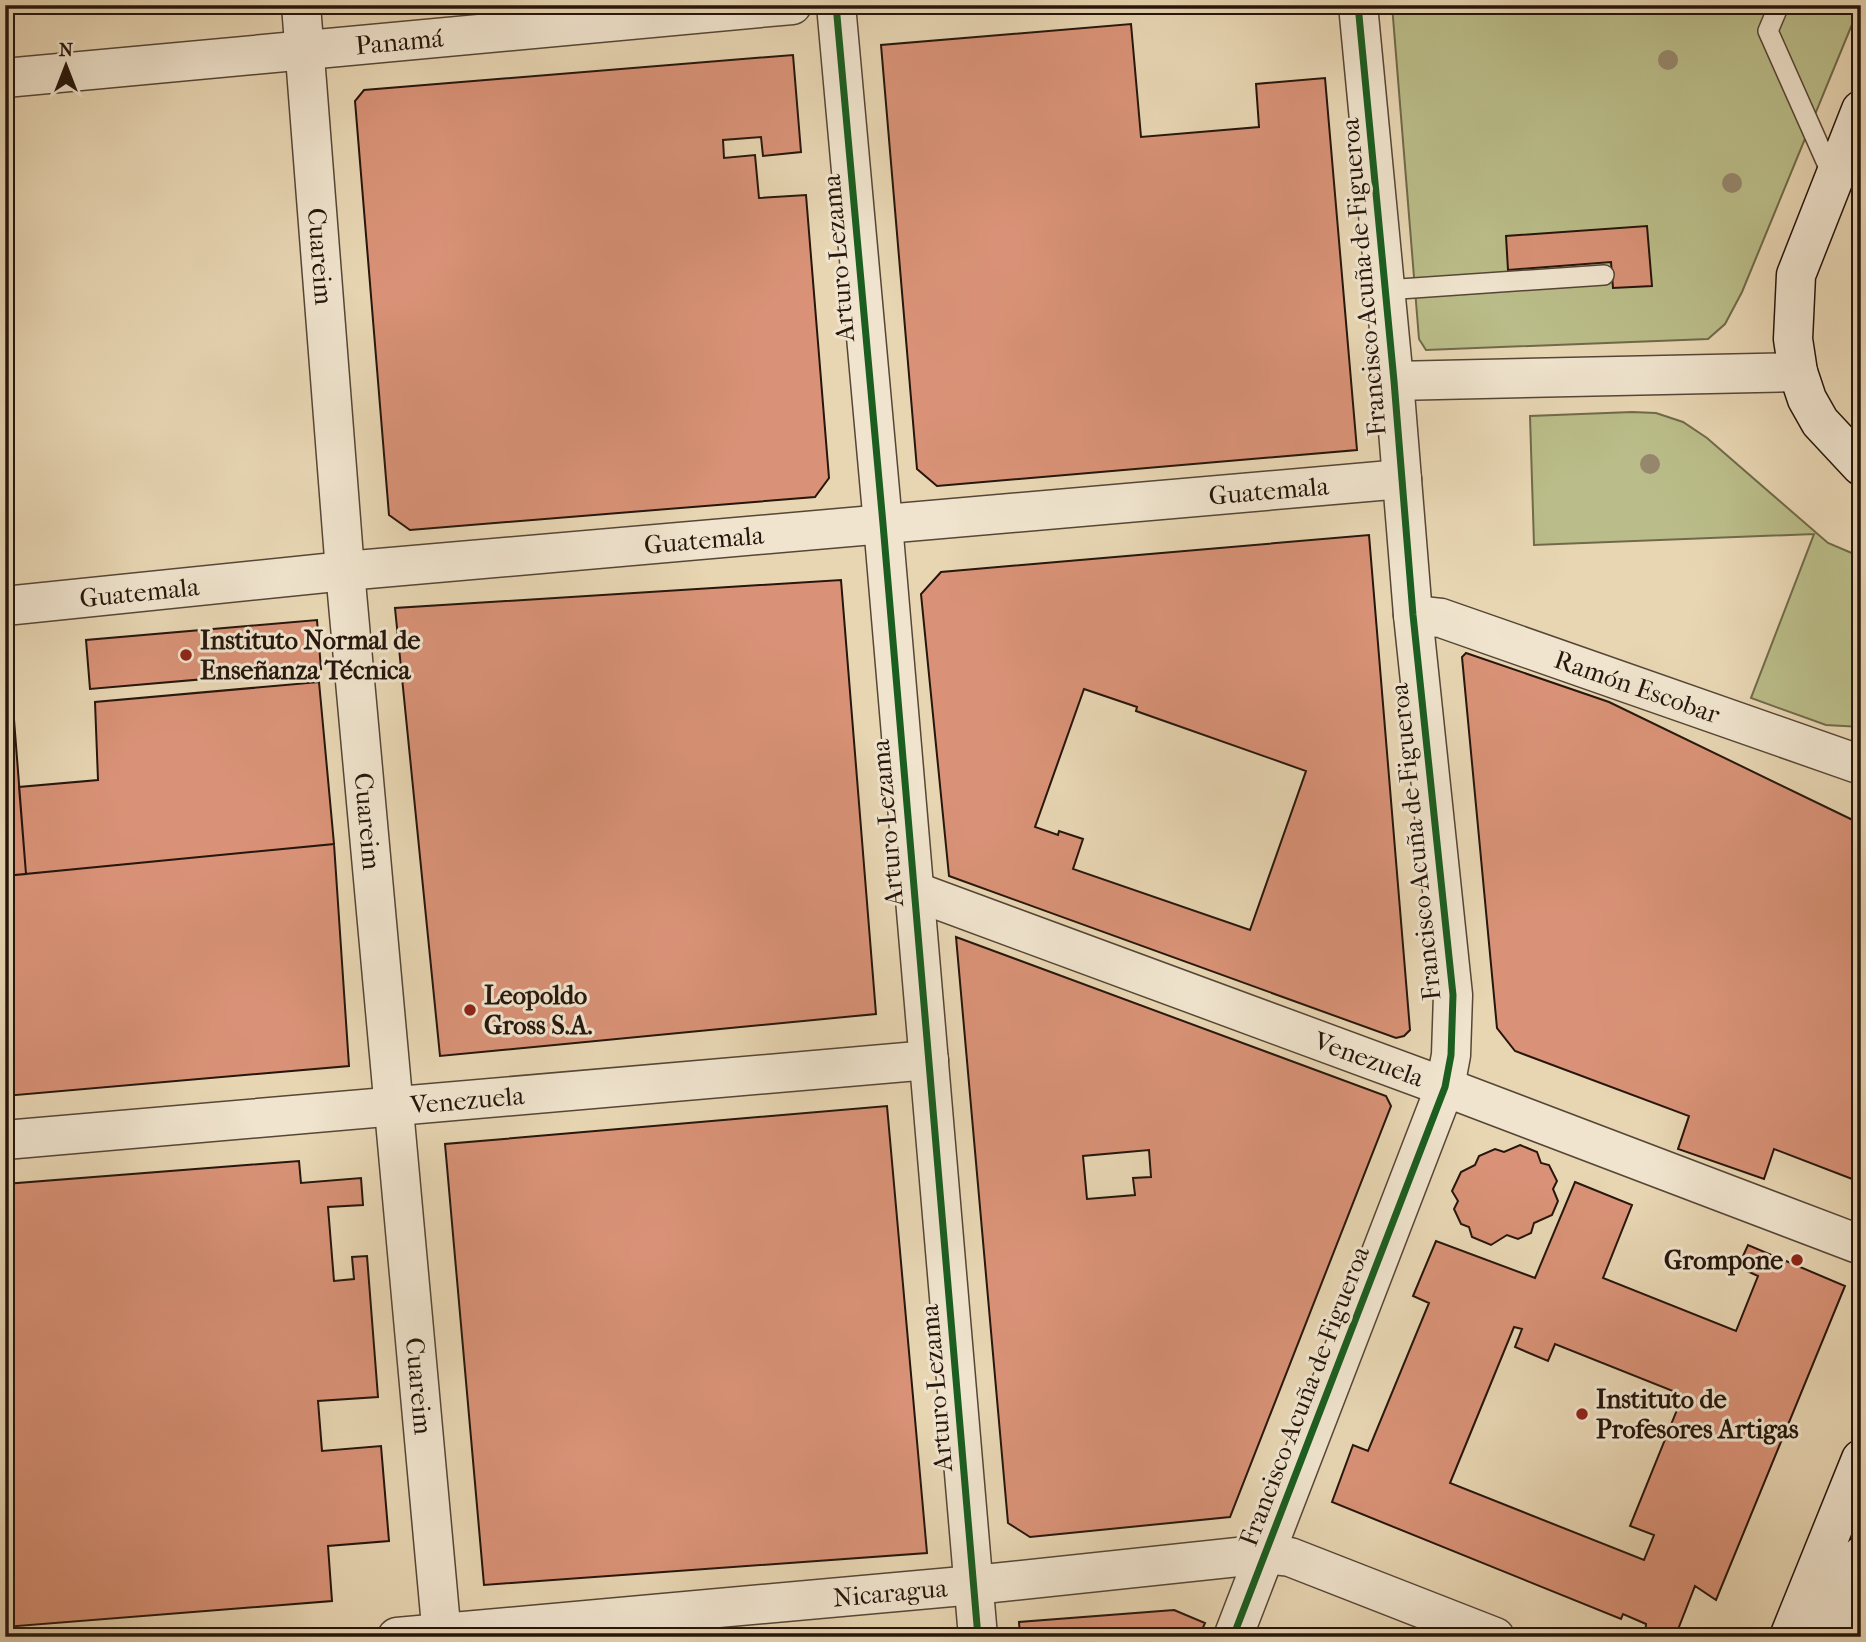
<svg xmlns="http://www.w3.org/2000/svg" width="1866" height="1642" font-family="'IM FELL French Canon',serif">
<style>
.green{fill:#babd89;stroke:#706a4a;stroke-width:2}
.building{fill:#d99277;stroke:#26160c;stroke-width:2;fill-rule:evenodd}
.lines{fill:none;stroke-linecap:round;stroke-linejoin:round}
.lane-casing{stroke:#564636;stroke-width:22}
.street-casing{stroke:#564636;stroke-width:41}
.secondary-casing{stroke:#26160c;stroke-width:41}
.lane{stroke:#f0e4ce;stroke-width:19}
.street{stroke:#f0e4ce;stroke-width:38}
.secondary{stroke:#f0e4ce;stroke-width:38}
.cycleway-casing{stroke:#f0e4ce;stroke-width:11}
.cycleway{stroke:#1b5e20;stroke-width:7}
.tree{fill:#96886c}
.poi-dot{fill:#8f2418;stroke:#f0e4ce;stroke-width:2.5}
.labels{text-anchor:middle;stroke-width:6;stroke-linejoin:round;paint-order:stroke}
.street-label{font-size:26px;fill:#26160c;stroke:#f0e4ce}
.poi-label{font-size:26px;font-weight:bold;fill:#26160c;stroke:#f0e4ce;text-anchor:start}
</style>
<rect width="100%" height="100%" fill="#e8d6b3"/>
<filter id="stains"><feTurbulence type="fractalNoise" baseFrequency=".00286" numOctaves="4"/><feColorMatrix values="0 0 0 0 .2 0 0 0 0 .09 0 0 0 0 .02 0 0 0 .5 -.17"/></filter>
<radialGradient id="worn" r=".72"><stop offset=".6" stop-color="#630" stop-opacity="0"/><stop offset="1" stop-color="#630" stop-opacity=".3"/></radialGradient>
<!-- green -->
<path class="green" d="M1392,5H1860L1742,292L1725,324L1708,339L1426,350L1419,339Z
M1632,412L1656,413L1683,422L1707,438L1828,543L1861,557V727L1826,725L1751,698L1814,534L1534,545L1530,416Z"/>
<!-- building -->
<path class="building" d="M1131,24L1141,137L1259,127L1256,84L1325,78L1357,450L937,486L917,469L881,45Z
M793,55L801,152L763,156L761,137L723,140L724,158L755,155L759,198L806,195L829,478L815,497L410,530L389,515L355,101L364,90Z
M1647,226L1652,286L1613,288L1611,262L1508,270L1506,236Z
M1369,535L1410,1030L1404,1036L1396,1038L949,876L921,594L941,572ZM1084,689L1137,707L1136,711L1306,771L1250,930L1073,869L1083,839L1059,831L1058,835L1035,827Z
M841,580L876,1014L440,1056L395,608Z
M317,620L321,669L90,689L86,640Z
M1466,653L1609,702L1861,824L1860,1182L1774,1149L1764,1179L1678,1149L1689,1116L1515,1051L1497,1028L1462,657Z
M5,655H9L26,874L5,876Z
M319,682L334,844L26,874L19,787L98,780L95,702Z
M334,844L349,1066L5,1096V876Z
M956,937L1386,1096L1391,1106L1230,1517L1030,1537L1008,1523ZM1149,1150L1151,1177L1133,1178L1135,1195L1087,1199L1083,1156Z
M887,1106L927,1553L484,1585L445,1144Z
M1520,1145L1537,1152L1541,1163L1549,1165L1557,1181L1553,1189L1558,1201L1552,1215L1534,1223L1531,1233L1518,1239L1507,1235L1491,1245L1472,1237L1469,1227L1461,1224L1454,1209L1458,1201L1452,1191L1461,1172L1475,1165L1479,1156L1495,1149L1504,1152Z
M299,1161L301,1183L361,1178L363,1205L328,1207L334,1281L354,1279L352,1257L367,1256L378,1397L318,1401L322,1451L381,1446L389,1541L328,1546L332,1601L5,1627V1526H10L5,1462V1184Z
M1575,1182L1632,1205L1603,1278L1736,1331L1758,1276L1738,1267L1748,1245L1845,1286L1716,1600L1695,1586L1675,1637H1645L1646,1624L1623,1614L1621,1619L1332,1502L1353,1445L1368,1451L1429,1303L1413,1296L1436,1241L1535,1278ZM1514,1327L1522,1329L1515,1347L1548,1361L1555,1344L1683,1395L1630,1526L1654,1535L1644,1560L1450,1483Z
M1174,1610L1205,1623L1199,1637H1020L1019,1622Z
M1314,1629L1341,1637H1302Z
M930,1631L931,1637H867Z"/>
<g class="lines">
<defs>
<path id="lane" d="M1779,5L1768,31L1833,177
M1385,290L1604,275"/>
<g id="street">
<path id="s1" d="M301,5L345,571L442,1637"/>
<path d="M836,5L883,524L978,1637"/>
<path id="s2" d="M5,78L792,5"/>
<path d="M1394,381L1798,372"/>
<path id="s3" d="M5,606L345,571L1402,479"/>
<path id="s4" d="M1413,615L1441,618L1861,765"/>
<path id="s5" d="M914,891L1445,1087L1861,1245"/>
<path id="s6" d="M5,1140L929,1060"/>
<path id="s7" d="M397,1637L974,1585L1266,1554L1290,1557L1495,1637"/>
<path d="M1233,1637L1445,1087L1451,1055L1453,995L1413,615L1394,381L1358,5"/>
</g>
<path id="secondary" d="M1861,110L1796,275L1793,339L1798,372L1807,399L1820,422L1861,466
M1789,1637L1861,1459
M1828,1637L1861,1556"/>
</defs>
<!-- lane casing -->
<use href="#lane" class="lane-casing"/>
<!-- street casing -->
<use href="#street" class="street-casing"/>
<!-- secondary casing -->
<use href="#secondary" class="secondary-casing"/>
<!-- lane -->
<use href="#lane" class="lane"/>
<!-- street -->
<use href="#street" class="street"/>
<!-- secondary -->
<use href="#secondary" class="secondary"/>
<defs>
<path id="cycleway" d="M836,5L883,524L978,1637
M1233,1637L1445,1087L1451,1055L1453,995L1413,615L1394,381L1358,5"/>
</defs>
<!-- cycleway casing -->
<use href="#cycleway" class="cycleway-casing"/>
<!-- cycleway -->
<use href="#cycleway" class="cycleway"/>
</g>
<!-- trees -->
<g class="tree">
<circle cx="1668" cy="60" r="10"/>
<circle cx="1732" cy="183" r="10"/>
<circle cx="1650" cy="464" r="10"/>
</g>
<!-- markers -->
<g class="poi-dot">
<circle cx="186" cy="655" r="7"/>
<circle cx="470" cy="1010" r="7"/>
<circle cx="1797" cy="1260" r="7"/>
<circle cx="1582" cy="1414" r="7"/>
</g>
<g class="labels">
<!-- street labels -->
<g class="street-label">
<text dy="9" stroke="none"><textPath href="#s2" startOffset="396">Panamá</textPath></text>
<text dy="9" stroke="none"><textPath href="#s1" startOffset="252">Cuareim</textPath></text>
<text transform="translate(838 258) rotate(-95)" y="9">Arturo Lezama</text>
<text transform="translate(1363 277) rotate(-95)" y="9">Francisco Acuña de Figueroa</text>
<text dy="9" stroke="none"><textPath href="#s3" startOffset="1269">Guatemala</textPath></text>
<text dy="9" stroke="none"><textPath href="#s3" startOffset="702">Guatemala</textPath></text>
<text dy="9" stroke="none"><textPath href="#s3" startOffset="135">Guatemala</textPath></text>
<text dy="9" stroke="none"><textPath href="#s4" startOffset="236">Ramón Escobar</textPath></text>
<text dy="9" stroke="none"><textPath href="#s1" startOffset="819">Cuareim</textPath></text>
<text transform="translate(887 823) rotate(-95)" y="9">Arturo Lezama</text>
<text transform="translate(1415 842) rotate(-96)" y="9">Francisco Acuña de Figueroa</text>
<text dy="9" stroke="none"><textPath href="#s5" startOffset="485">Venezuela</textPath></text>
<text dy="9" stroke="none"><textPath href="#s6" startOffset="464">Venezuela</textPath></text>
<text dy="9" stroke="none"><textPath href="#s1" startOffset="1386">Cuareim</textPath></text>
<text transform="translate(936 1388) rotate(-95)" y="9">Arturo Lezama</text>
<text transform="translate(1304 1396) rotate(-69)" y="9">Francisco Acuña de Figueroa</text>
<text dy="9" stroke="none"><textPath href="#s7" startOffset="495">Nicaragua</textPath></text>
</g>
<!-- poi labels -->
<g class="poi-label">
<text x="200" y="649">Instituto Normal de<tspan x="200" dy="30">Enseñanza Técnica</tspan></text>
<text x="484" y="1004">Leopoldo<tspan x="484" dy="30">Gross S.A.</tspan></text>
<text x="1783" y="1269" text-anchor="end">Grompone</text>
<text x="1596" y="1408">Instituto de<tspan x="1596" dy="30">Profesores Artigas</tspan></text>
</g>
</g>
<!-- margin -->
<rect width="1866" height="1642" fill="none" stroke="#e8d6b3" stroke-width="28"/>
<rect x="7" y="7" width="1852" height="1628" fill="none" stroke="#26160c" stroke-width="3.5"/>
<rect x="14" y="14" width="1838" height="1614" fill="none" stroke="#26160c" stroke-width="2"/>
<!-- north arrow -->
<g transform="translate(66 66)" stroke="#f0e4ce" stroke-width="5" paint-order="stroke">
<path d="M0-5L12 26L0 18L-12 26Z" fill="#26160c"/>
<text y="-10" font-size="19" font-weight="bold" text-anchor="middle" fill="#26160c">N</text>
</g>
<rect width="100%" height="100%" filter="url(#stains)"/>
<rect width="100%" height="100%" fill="url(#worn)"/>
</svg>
